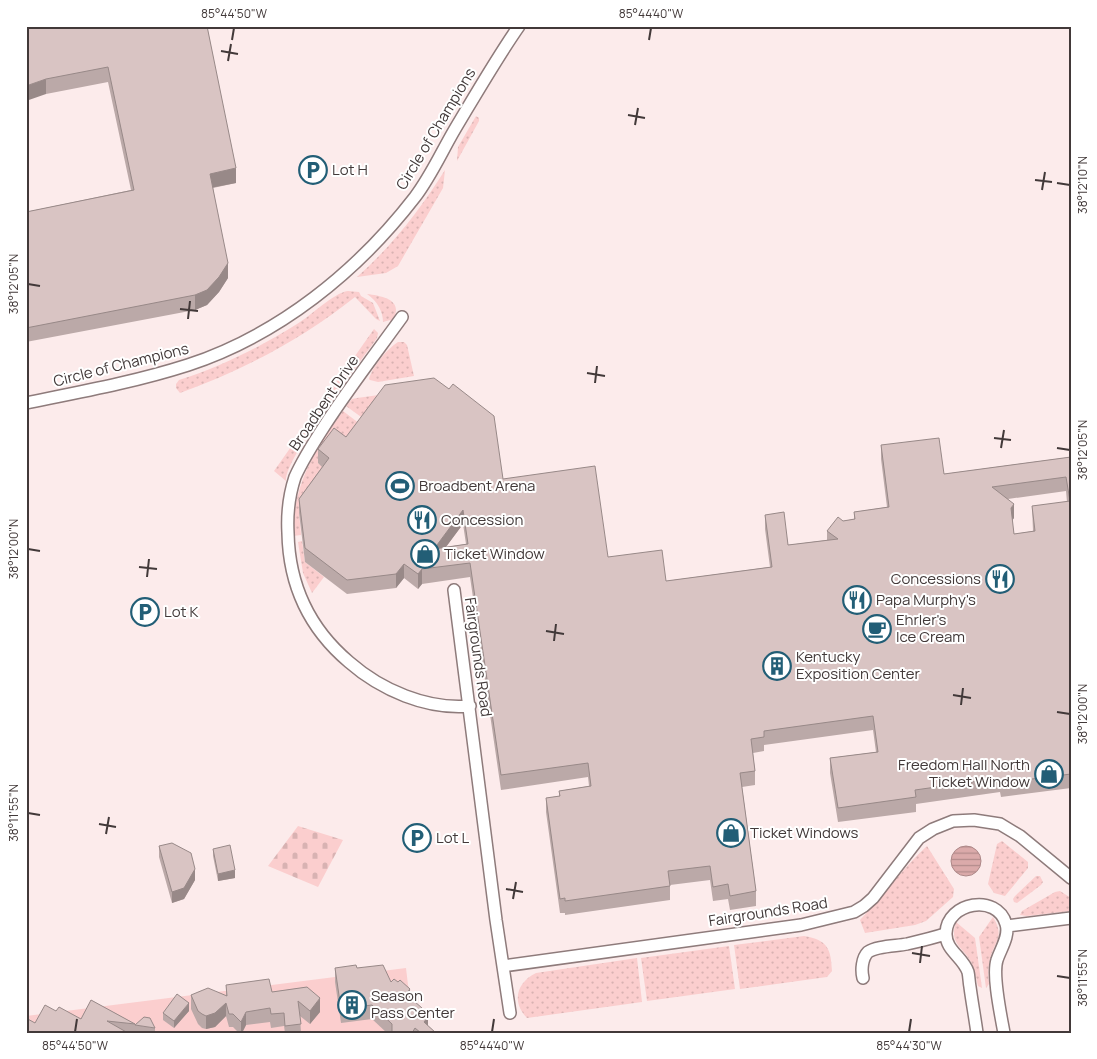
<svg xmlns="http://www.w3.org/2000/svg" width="1097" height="1059" font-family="Manrope,sans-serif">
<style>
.grass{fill:url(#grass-dots)}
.cemetery{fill:url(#cemetery-stones)}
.park{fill:#fbcece}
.water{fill:url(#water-rules);stroke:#ad8888}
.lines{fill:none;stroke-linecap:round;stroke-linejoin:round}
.minor-casing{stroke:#8e7b7b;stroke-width:14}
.minor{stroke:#fff;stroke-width:11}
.wall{fill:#bba9a8;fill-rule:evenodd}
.shaded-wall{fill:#988988}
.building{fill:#d9c4c3;stroke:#988988;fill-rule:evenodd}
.ticks{fill:none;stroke:#423939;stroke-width:2}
.labels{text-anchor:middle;stroke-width:4;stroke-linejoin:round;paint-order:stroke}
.street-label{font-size:15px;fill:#423939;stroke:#fff}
.poi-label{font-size:15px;fill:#423939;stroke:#fff;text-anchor:start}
.neatline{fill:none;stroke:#423939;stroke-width:2}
.ticks-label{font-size:12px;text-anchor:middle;fill:#423939}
</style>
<defs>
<pattern id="grass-dots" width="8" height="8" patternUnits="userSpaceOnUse" patternTransform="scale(1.25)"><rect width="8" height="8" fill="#fbcece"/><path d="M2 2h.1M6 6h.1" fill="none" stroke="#d8b2b2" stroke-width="1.8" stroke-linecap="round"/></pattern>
<pattern id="cemetery-stones" width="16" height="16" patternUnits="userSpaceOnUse" patternTransform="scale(1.25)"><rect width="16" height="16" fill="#fbcece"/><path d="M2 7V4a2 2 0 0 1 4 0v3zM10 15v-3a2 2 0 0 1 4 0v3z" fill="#d8b2b2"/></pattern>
<pattern id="water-rules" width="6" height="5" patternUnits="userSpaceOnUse" patternTransform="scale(1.25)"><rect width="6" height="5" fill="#dbaaaa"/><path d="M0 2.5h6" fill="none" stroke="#b38b8b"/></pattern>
</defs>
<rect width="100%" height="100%" fill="#fcebeb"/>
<!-- grass -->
<path class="grass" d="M476,116L479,118V121L457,161L458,147Z
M445,170L443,188L398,266L386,273L357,277C392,246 420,210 445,170Z
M348,291L359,292L361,296L373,303L380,321L376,319L355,297C302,339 244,370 180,393L176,388V384L179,380C221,367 260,347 297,324C311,316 333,293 348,291Z
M367,294C384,296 406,301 391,322L390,320L383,322C383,311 377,301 367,294Z
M374,329L378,333L377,338C360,363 285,457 286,481L274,471Z
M398,342H404L407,345L414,376L378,382L370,380L369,379C373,366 387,349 398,342Z
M415,390L368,422L346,406L352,399L357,398Z
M343,411L364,427L318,463L329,472L299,513L301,535L293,536C293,485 314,450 343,411Z
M302,541L305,562L324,577L312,593L303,573L298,542Z
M1002,841L1028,862V868L1005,896L994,893L988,884L997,844Z
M927,846L954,889L953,897L926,921L915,925L865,933L860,920C883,896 903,868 927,846Z
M1036,876H1040L1043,882L1041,885L1017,903L1014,902L1013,899L1015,896Z
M1060,891L1071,898V911L1027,916L1020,915L1022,911L1055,892Z
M993,917C1005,937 995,940 990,959C988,968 988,975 989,984L986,988L979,937Z
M956,922L975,938L982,988L978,986C976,978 975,969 971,962C962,946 949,944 956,922Z
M804,936C828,940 831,949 832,971L827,977L740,989L734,945Z
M729,946L735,989L647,1001L641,958Z
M637,958L642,1002L527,1018C511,1002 517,982 536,973Z"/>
<!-- cemetery -->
<path class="cemetery" d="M298,826L343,840L318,887L268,866Z"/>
<!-- park -->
<path class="park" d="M406,968L408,985L426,1033H26V1016Z"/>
<!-- water -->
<path class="water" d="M951 861a15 15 0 1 1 30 0a15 15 0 1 1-30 0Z"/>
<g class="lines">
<defs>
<path id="minor" d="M402,317C376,353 349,388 325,425C314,442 303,459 295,477C289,495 287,515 288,533C289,585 310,629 349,662C381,690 427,710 470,706
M26,403C80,392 135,382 188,365C279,335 357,272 415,197C431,176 442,151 455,129C476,94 496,59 519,26
M454,590L496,920L510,1013
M1007,926L1071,918
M503,966L801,925L854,912L864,906L873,898L919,838L933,829L953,821L974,820L1000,824L1020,836L1071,878
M863,978C861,970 862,958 868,952C876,946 897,946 907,944C920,941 933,938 945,934
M977,1033C975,1018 972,1002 970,987C969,982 969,976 968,972C963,957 945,950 946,933C947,902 997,893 1006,924C1010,936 1000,950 997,960C992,975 1001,1016 1004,1033"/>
</defs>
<!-- minor casing -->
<use href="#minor" class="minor-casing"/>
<!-- minor -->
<use href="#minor" class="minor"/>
</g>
<!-- wall -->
<path class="wall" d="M26,26H207L236,183L213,188L228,278L219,292L207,305L195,310L26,342V212L131,190L108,82L46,94Z
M346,437L503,479L608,557L666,581L770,567L765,529V515L788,545L827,540V531L843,521L854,519V512L887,507L881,459V445L944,474L1071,457V788L1001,797L1000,792L916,804V812L838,822L830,773V758L876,752L873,730L764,745V751L753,753L755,771V785L742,787L756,891V906L730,910L728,899L713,901L710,880L670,885V900L565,915V913H560L546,812V798L559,796V791L589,786L588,777L501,790L470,577L422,584L418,589L404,578L396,588L347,594L305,562L299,513V499L322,467L318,463V449ZM1066,491L1067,502L1032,506L1033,531L1014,534L1012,520L1014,518L1008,499ZM463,524L466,544L446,547Z
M159,846L195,880L184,899L172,903L159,857Z
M213,849L235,878L218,881L213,856Z
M335,968H357L391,982L410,998L422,1011L428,1026L436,1033H387L372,1019L341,1023L335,982Z
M226,985L272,992L307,987L320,1012L310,1024L300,1016L301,1033H285L284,1026L271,1028L270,1022L246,1025L242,1033H239L233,1027H229L226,1016L215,1027L206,1029L202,1028L198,1024L191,1009V995L226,996Z
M91,1000L135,1024V1033H26L35,1023L56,1011L81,1019Z
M189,1011L174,1028L163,1020V1013Z
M135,1025L155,1028V1033H135Z"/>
<!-- shaded-wall -->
<path class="shaded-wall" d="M46,79V94L26,101V86Z
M236,168V183L210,188V174Z
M228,263V278L219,292L207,305L195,310V295Z
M1014,504V518L1011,522V508Z
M463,510V524L434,563V549Z
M404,564V578L396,588V574Z
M422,569V584L418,589V574Z
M195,869V880L184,899L172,903V892Z
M235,870V878L218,881V874Z
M410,989V1002L406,994Z
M320,998V1012L310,1024V1011Z
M189,1003V1011L174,1028V1021Z
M226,1003V1016L215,1027L206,1029V1016Z
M246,1012V1025L242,1033H241V1022Z
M428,1017V1030L424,1022Z"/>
<!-- building -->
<path class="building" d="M26,26H207L236,168L210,174L228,263L219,277L207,290L195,295L26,328V212L134,190L108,67L46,79L26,86Z
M434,378L449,389L453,384L494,416L503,479L595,466L608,557L662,550L666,581L772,567L765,515L784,512L788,545L838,539L827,531L838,517L843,521L855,519L854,512L889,507L881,445L939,438L944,474L1071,457V774L1001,783L1000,778L915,790L916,797L838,808L830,758L878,752L873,716L764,731V737L751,739L755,771L740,773L756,891L730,896L728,884L713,887L710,866L668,871L670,886L565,901V898L560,899L546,798L560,796L559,791L591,786L588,763L501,775L470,563L422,569L418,574L404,564L396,574L347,580L305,548L299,499L329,458L318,449L334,428L346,437L385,385ZM1066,477L1070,501L1032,506L1035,531L1014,534L1011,508L1014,504L992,487ZM463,510L468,544L434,549Z
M172,843L191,853L195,869L184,888L172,892L159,846Z
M230,845L235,870L218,874L213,849Z
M356,965L357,968L383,965L391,982L394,979L398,982L400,980L410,989L406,994L422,1008L421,1010L428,1017L424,1022L436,1033H421L415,1028L412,1033H392V1024L372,1005L341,1009L335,968Z
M269,979L272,992L307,987L320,998L310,1011L298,1001L301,1024L285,1026L284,1013L271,1014L270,1008L246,1012L241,1022L233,1014H229L226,1003L215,1013L206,1016L202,1014L198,1011L191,995L208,988L227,996L226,985Z
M177,994L189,1003L174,1021L163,1013Z
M91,1000L135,1024L107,1021L128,1033H26V1018L35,1023L45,1005L56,1011L59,1007L81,1019Z
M144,1017L150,1018L155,1028L135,1025Z"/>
<!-- ticks -->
<path class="ticks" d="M232,40L234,28M649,40L651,28M221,51L238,54M228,61L231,44M628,115L645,118M635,125L638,108M1035,180L1052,182M1057,183L1070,185M1042,190L1045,172M28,284L40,286M180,309L198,311M188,319L190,301M587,373L605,376M595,383L597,366M994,438L1011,440M1001,448L1004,430M1057,448L1070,450M28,549L40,551M139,567L157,569M147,577L149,559M546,631L564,634M554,641L556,624M953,695L971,698M961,705L963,688M1057,712L1070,714M28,813L40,815M99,824L116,827M106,834L109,817M506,889L523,892M513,899L516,882M912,953L930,956M920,963L922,946M1057,976L1070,978M75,1032L77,1019M492,1032L494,1019M909,1032L911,1019"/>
<!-- icons -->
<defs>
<symbol id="parking-ring" viewBox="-11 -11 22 22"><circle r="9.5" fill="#fff" stroke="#225e76" stroke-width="1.5"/><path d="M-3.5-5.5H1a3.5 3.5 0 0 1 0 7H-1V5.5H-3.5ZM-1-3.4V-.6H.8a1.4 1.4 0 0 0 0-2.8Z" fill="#225e76"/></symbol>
<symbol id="stadium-ring" viewBox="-11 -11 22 22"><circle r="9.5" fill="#fff" stroke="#225e76" stroke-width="1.5"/><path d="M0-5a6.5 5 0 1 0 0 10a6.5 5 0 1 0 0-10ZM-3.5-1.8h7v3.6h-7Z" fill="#225e76"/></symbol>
<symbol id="restaurant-ring" viewBox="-11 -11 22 22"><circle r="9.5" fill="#fff" stroke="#225e76" stroke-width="1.5"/><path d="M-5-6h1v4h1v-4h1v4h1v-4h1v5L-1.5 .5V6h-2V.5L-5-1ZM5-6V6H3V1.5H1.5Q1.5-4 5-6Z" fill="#225e76"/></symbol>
<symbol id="shop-ring" viewBox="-11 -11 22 22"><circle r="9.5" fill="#fff" stroke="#225e76" stroke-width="1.5"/><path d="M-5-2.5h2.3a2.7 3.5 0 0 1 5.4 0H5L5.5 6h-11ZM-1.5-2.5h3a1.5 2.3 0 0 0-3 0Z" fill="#225e76"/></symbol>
<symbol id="cafe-ring" viewBox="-11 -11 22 22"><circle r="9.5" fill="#fff" stroke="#225e76" stroke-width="1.5"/><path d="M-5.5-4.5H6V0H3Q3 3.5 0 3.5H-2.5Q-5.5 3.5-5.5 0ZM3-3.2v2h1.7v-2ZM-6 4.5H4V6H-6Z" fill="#225e76"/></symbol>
<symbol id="building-ring" viewBox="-11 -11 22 22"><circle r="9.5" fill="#fff" stroke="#225e76" stroke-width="1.5"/><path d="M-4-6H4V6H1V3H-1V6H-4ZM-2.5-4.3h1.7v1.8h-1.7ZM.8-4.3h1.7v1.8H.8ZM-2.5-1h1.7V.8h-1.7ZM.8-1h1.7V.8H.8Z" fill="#225e76"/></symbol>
</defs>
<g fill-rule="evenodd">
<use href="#parking-ring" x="297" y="154" width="32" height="32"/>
<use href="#stadium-ring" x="384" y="470" width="32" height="32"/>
<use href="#restaurant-ring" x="406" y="504" width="32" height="32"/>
<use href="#shop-ring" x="409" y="538" width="32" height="32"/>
<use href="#restaurant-ring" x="984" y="563" width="32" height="32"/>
<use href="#restaurant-ring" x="841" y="584" width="32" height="32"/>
<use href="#parking-ring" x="129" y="596" width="32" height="32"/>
<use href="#cafe-ring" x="861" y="613" width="32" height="32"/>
<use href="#building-ring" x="761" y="650" width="32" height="32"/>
<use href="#shop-ring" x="1033" y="758" width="32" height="32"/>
<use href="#shop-ring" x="715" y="817" width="32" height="32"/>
<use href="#parking-ring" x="401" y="822" width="32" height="32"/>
<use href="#building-ring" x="336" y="989" width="32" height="32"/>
</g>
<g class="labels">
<!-- street labels -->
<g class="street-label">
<text transform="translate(436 129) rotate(-59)" y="5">Circle of Champions</text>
<text transform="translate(121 365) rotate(-14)" y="5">Circle of Champions</text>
<text transform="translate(324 403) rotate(-56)" y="5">Broadbent Drive</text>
<text transform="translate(478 657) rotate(82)" y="5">Fairgrounds Road</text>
<text transform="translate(768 912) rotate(-9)" y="5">Fairgrounds Road</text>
</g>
<!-- poi labels -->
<g class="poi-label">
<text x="332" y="175">Lot H</text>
<text x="419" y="491">Broadbent Arena</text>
<text x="441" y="525">Concession</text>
<text x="444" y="559">Ticket Window</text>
<text x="981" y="584" text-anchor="end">Concessions</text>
<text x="876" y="605">Papa Murphy's</text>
<text x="164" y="617">Lot K</text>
<text x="896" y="625">Ehrler's<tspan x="896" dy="17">Ice Cream</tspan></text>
<text x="796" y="662">Kentucky<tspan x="796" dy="17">Exposition Center</tspan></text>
<text x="1030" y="770" text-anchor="end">Freedom Hall North<tspan x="1030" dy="17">Ticket Window</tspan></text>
<text x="750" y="838">Ticket Windows</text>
<text x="436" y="843">Lot L</text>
<text x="371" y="1001">Season<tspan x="371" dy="17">Pass Center</tspan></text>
</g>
</g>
<!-- border -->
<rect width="1097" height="1059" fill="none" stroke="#ffffff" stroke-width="55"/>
<rect x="28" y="28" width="1042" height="1004" class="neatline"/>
<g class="ticks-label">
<text x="234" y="18">85°44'50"W</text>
<text x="651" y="18">85°44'40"W</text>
<text transform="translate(1083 185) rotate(-90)" y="4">38°12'10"N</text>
<text transform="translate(14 284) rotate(-90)" y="4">38°12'05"N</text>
<text transform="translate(1083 450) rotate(-90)" y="4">38°12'05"N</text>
<text transform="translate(14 549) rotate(-90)" y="4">38°12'00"N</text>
<text transform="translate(1083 714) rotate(-90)" y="4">38°12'00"N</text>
<text transform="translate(14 813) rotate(-90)" y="4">38°11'55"N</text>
<text transform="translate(1083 978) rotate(-90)" y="4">38°11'55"N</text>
<text x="75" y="1050">85°44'50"W</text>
<text x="492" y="1050">85°44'40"W</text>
<text x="909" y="1050">85°44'30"W</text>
</g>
</svg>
